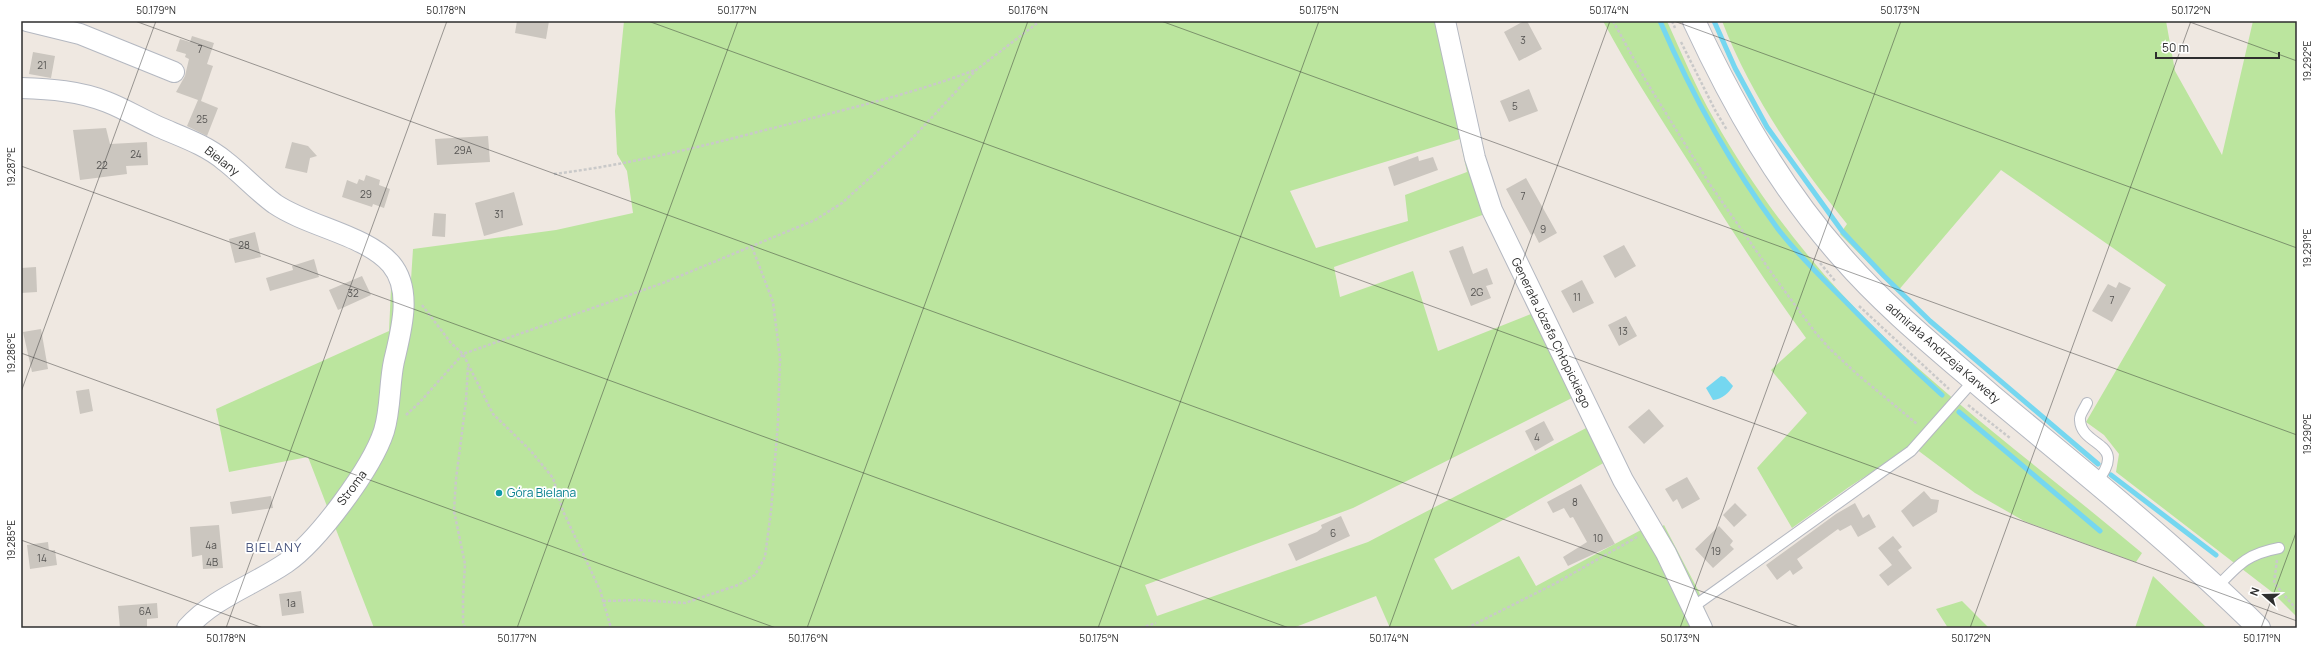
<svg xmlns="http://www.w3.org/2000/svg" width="2318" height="649" font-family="Manrope,sans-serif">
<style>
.green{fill:#bbe59e;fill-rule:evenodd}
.water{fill:#75d7f0}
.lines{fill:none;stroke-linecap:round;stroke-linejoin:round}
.stream{stroke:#75d7f0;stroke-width:5}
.building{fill:#cbc6bf}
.service-casing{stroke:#b4b8c1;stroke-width:12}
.minor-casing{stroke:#b4b8c1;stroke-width:22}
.secondary-casing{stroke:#b4b8c1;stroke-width:24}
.path{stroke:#c9c9c9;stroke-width:2.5;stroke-dasharray:3 2;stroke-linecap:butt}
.service{stroke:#fff;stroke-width:10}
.minor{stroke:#fff;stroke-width:20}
.secondary{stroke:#fff;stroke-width:22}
.ticks{fill:none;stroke:#2e2e2e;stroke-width:1;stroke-opacity:0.45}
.culture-dot{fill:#0f9aa8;stroke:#fff;stroke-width:1.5}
.labels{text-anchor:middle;stroke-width:3.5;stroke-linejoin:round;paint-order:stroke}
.number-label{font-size:10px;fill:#555452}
.street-label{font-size:12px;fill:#2e2e2e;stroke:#fff}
.culture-label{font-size:12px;fill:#0d838f;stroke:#fff;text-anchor:start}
.neighbourhood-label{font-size:13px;letter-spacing:1px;fill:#4d5980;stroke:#fff}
.neatline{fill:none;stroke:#2e2e2e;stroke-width:1.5}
.ticks-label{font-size:10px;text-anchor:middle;fill:#2e2e2e}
</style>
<rect width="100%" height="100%" fill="#efe8e1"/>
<!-- green -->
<path class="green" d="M624,21H1438L1488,213L1334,267L1340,297L1413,271L1438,351L1536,312L1576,396L1353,508L1145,585L1157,616L1368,542L1590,426L1607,461L1434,559L1452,590L1519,556L1536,586L1641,530L1645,539L1664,525L1699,592L1711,628H1390L1376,596L1293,628H374L308,457L229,472L216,409L389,331L391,289L411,280L413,249L556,230L633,213L627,171L617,154L615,111ZM1460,139L1467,172L1405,195L1408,221L1316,248L1290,191Z
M1603,21H1667C1682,54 1696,88 1714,119C1758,197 1816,272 1881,334C1963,412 2055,480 2142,553L2136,562L2024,521L1975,493L1912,446L1849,487L1792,528L1757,468L1807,413L1771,370L1806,338C1765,282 1727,223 1690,164C1660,117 1629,70 1603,21Z
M1722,21H2166L2175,71L2222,155L2253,21H2297V617L2272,592L2116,472L2119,454L2104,435L2086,422L2166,285L2001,170L1897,292L1840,234L1847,224C1797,162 1751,96 1722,21Z
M2153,576L2207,628H2135Z
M1962,601L1989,628H1948L1936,609Z"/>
<!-- water -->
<path class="water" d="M1721,376L1725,377L1733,386C1729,393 1722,399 1713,400L1706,388Z"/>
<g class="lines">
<!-- stream -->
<path class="stream" d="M1660,21C1692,95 1730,164 1778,229C1797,254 1820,276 1842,298C1874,331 1908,364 1942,395
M1714,21L1735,68L1767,127L1842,231L1884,276L1930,321L2098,464
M1959,412L2100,531
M2111,475L2216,555"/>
</g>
<!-- building -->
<path class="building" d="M517,21H549L546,39L515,33Z
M1524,21H1527L1542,49L1519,61L1504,32Z
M192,36L214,43L207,64L213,66L201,101L218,108L207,136L187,126L198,100L176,92L185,76L189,59L185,57L186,54L176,51L180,39L190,42Z
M33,52L55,56L51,78L29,74Z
M1529,89L1538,111L1509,122L1500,101Z
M106,128L110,144L147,142L148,165L126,166L127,174L80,180L73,130Z
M488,136L490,162L437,165L435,139Z
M292,142L308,146L317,156L310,158L307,173L285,168Z
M1418,156L1419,161L1433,157L1438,170L1394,186L1388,167Z
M366,175L380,180L379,185L390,189L384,208L373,204L372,207L342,197L347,180L357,184L359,179L364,181Z
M1526,178L1557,233L1539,243L1534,233L1531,235L1506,189Z
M514,192L523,225L484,236L475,203Z
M434,213L446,214L445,237L432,236Z
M255,232L261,257L235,263L229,239Z
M1624,245L1636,266L1615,278L1603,256Z
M1463,246L1473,274L1487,268L1493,284L1486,286L1491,298L1471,306L1449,251Z
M314,259L319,277L270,291L266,278L293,270L292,266Z
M36,267L37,292L21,293V268Z
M362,276L371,295L338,310L329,290Z
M1582,280L1594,303L1573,313L1561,291Z
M2119,282L2131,288L2112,322L2092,311L2108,284L2116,288Z
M1626,316L1637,336L1619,346L1608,325Z
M41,329L48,369L32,372L23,332Z
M89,389L93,411L80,414L76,391Z
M1649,409L1664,426L1644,444L1628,427Z
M1544,421L1554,440L1535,451L1525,431Z
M1687,477L1700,499L1682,509L1677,499L1673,502L1665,489Z
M1581,484L1615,544L1568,566L1563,557L1587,542L1573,517L1570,518L1564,508L1553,513L1547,502Z
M1924,491L1931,499L1939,500L1937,512L1913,527L1901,511Z
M271,496L273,508L232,514L230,502Z
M1735,503L1747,515L1734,527L1723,515Z
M1855,503L1863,518L1869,514L1876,527L1858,537L1851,525L1840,531L1838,529L1797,559L1803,568L1793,575L1790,570L1777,580L1766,565L1836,514Z
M1341,516L1350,536L1296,561L1288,544L1317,532L1322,528L1321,525Z
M219,525L223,568L203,569L202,555L192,557L190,527Z
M1719,526L1733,541L1730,545L1734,549L1713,568L1695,549Z
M1893,536L1902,547L1898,550L1912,568L1888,586L1879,575L1892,565L1878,548Z
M48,542L49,551L55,550L57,565L30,569L27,545Z
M301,591L304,613L282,616L279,594Z
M157,603L158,618L147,619V628H120L118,606Z"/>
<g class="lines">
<defs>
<path id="service" d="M2087,403C2085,408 2079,415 2080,420C2081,448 2130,441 2096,483
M2217,587C2239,564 2247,554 2279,548
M1693,607L1911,451L1974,380"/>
<path id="minor" d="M27,21L80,34L174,72
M1445,21L1475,158L1492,210L1623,480L1666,553L1702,628
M21,88C50,89 80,91 107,102C125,109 141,119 159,127C182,137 206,145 225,161C242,174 257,191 275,204C309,227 366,235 391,264C413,290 401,331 394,361C389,384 391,408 384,431C372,468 318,541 286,563C252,586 215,597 187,628"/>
<path id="secondary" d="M1694,21C1733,105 1779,186 1841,256C1886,308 1940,351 1992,396C2082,471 2175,545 2259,628"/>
</defs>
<!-- service casing -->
<use href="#service" class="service-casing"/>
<!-- minor casing -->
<use href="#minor" class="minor-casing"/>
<!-- secondary casing -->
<use href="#secondary" class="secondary-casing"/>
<!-- path -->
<path class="path" d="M1613,21L1646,81L1711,186L1778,282L1815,332L1830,349L1857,374L1917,424
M1672,21L1675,28
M1681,42L1715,110L1727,130
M554,174C634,164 711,144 789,124C851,108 915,93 975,70
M1820,263L1836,282
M422,305L451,343L463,354L493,414L530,450L553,478L563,511L600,590L611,628
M1859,306L1949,389
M1968,405L2010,438
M406,415L419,403L463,354L663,283L815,220L842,203L908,143L976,70L1040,21
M2277,560L2274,583L2297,610
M603,601L639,600L685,603L738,585L755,575L765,557L771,511L778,422L780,358L773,302L752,247
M465,628L463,622V596L465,564L454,511L456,479L466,401L468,365
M1141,628L1156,623
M1467,628L1556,583L1637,537"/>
<!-- service -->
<use href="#service" class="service"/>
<!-- minor -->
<use href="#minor" class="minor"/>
<!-- secondary -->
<use href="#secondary" class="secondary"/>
</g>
<!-- ticks -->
<path class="ticks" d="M135,21L1802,628M648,21L2297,621M1161,21L2297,435M1674,21L2297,248M2187,21L2297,61M21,166L1289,628M21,353L776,628M21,392L156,21M21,540L263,628M226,628L447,21M517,628L738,21M807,628L1028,21M1098,628L1319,21M1389,628L1610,21M1680,628L1901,21M1970,628L2191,21M2261,628L2297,530"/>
<!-- markers -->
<circle class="culture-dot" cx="499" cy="493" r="4"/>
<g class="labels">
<!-- number labels -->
<g class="number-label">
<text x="1523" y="44">3</text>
<text x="200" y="53">7</text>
<text x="42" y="69">21</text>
<text x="1515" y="110">5</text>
<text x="202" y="123">25</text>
<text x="463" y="154">29A</text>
<text x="136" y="158">24</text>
<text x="102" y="169">22</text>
<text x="366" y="198">29</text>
<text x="1523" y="200">7</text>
<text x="499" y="218">31</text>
<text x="1543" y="233">9</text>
<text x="244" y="249">28</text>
<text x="1477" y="296">2G</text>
<text x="353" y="297">32</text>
<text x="1577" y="301">11</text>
<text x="2112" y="304">7</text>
<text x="1623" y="335">13</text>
<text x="1537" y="441">4</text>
<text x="1575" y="506">8</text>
<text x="1333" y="537">6</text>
<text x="1598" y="542">10</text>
<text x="211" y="549">4a</text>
<text x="1716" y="555">19</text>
<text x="42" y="562">14</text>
<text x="212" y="566">4B</text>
<text x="291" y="607">1a</text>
<text x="145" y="615">6A</text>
</g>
<!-- street labels -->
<g class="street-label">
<text transform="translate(222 161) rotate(38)" y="4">Bielany</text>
<text transform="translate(1551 333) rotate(64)" y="4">Generała Józefa Chłopickiego</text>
<text transform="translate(1943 353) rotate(41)" y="4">admirała Andrzeja Karwety</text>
<text transform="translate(352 488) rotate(-53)" y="4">Stroma</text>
</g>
<!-- culture labels -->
<g class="culture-label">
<text x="507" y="497">Góra Bielana</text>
</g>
<!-- neighbourhood labels -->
<g class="neighbourhood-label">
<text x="274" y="552">BIELANY</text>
</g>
</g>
<!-- border -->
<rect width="2318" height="649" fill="none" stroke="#ffffff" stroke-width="44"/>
<!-- north arrow -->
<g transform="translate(2264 595) rotate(290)" stroke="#ffffff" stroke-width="3" paint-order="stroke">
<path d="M0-3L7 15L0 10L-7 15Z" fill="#2e2e2e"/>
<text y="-6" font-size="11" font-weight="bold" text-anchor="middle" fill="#2e2e2e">N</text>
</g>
<!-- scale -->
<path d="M2156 52v6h123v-6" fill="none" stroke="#2e2e2e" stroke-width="2"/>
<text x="2162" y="52" font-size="12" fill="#2e2e2e" stroke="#ffffff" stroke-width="3" paint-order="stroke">50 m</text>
<rect x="22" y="22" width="2274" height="605" class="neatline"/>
<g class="ticks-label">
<text x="156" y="14">50.179°N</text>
<text x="446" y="14">50.178°N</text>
<text x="737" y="14">50.177°N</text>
<text x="1028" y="14">50.176°N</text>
<text x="1319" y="14">50.175°N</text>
<text x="1609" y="14">50.174°N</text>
<text x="1900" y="14">50.173°N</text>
<text x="2191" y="14">50.172°N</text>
<text transform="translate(2307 61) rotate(-90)" y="4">19.292°E</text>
<text transform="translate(11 167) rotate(-90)" y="4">19.287°E</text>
<text transform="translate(2307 248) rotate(-90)" y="4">19.291°E</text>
<text transform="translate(11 353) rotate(-90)" y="4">19.286°E</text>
<text transform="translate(2307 434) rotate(-90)" y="4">19.290°E</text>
<text transform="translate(11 540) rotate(-90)" y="4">19.285°E</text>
<text x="226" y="642">50.178°N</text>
<text x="517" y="642">50.177°N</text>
<text x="808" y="642">50.176°N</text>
<text x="1099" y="642">50.175°N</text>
<text x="1389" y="642">50.174°N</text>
<text x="1680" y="642">50.173°N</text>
<text x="1971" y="642">50.172°N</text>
<text x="2262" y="642">50.171°N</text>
</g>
</svg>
